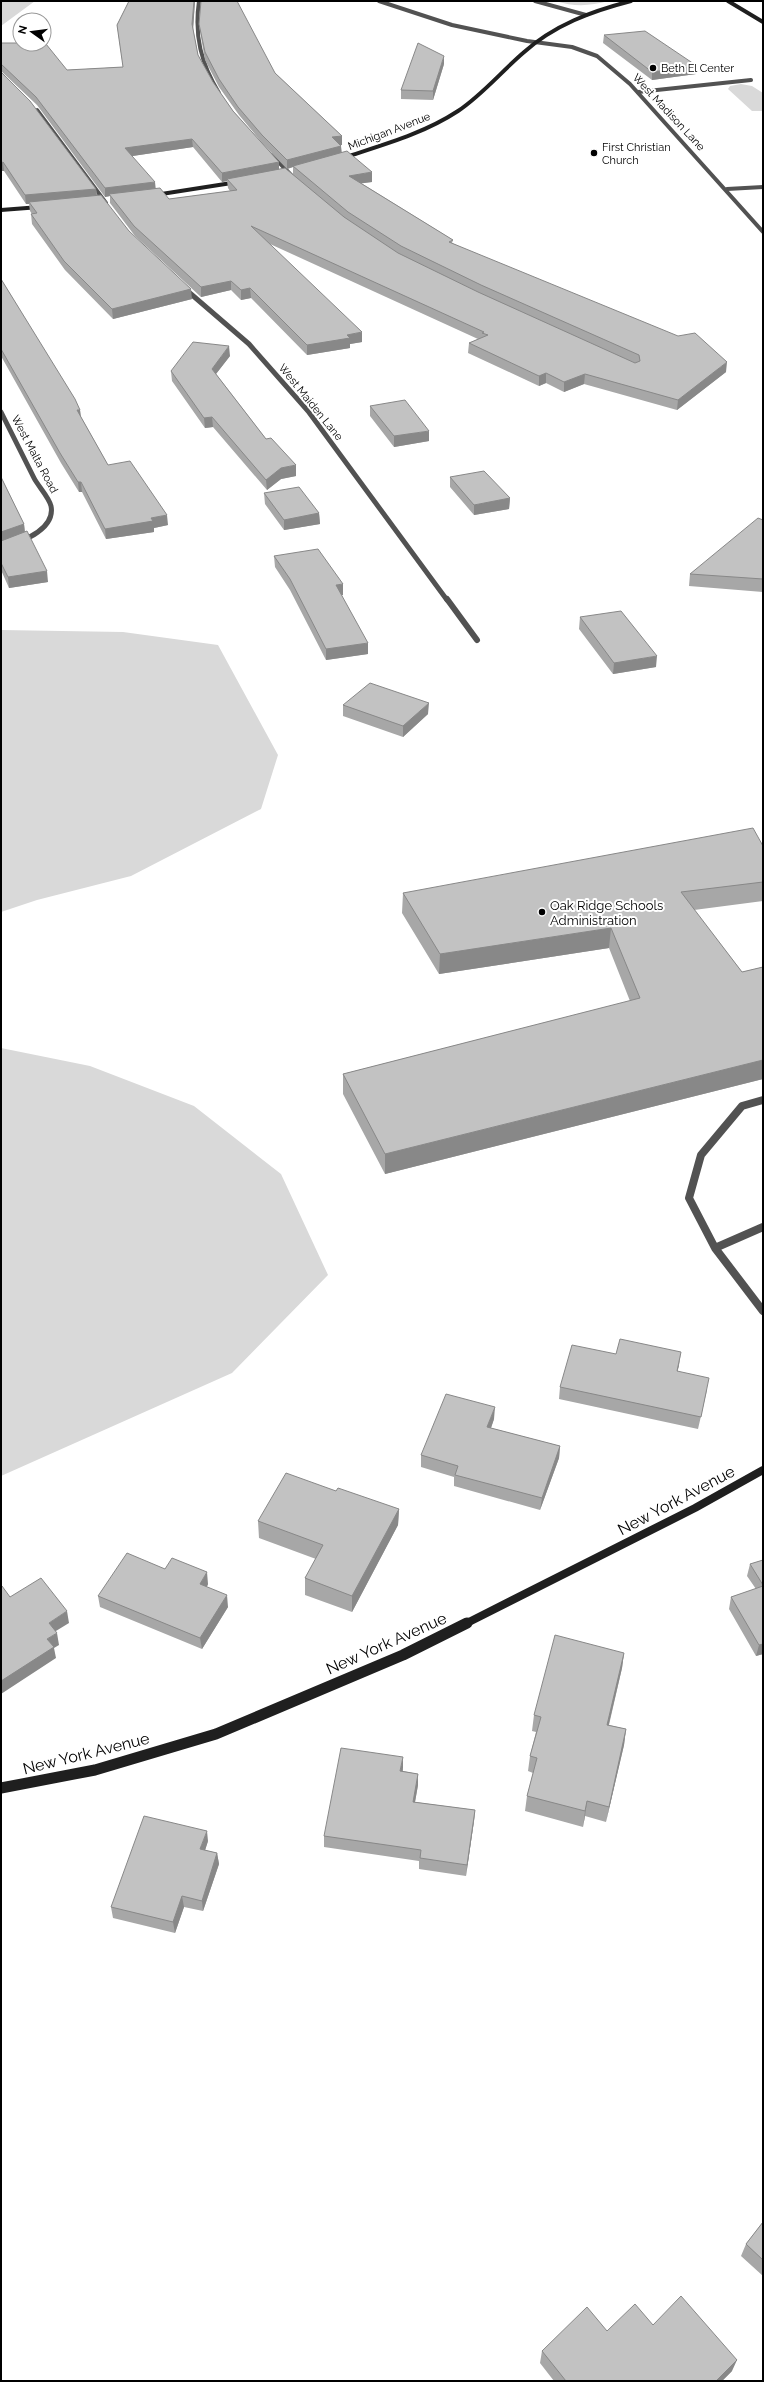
<svg xmlns="http://www.w3.org/2000/svg" width="764" height="2382" font-family="Raleway,sans-serif">
<style>
.green{fill:#d9d9d9}
.lines{fill:none;stroke-linecap:round;stroke-linejoin:round}
.lane-far1{stroke:#525252;stroke-width:4}
.lane{stroke:#525252;stroke-width:8}
.street-far2{stroke:#525252;stroke-width:4}
.street-far1{stroke:#525252;stroke-width:5}
.street{stroke:#525252;stroke-width:6}
.secondary-far2{stroke:#1f1f1f;stroke-width:4}
.secondary-far1{stroke:#1f1f1f;stroke-width:8}
.secondary{stroke:#1f1f1f;stroke-width:11}
.wall{fill:#a7a7a7;fill-rule:evenodd}
.shaded-wall{fill:#888}
.building{fill:#c2c2c2;stroke:#888}
.poi-dot{fill:#000;stroke:#fff;stroke-width:1.5}
.labels{text-anchor:middle;stroke-width:4;stroke-linejoin:round;paint-order:stroke}
.far-poi-label{font-size:11px;fill:#000;stroke:#fff;text-anchor:start}
.far-street-label{font-size:11px;fill:#000;stroke:#fff}
.poi-label{font-size:13px;fill:#000;stroke:#fff;text-anchor:start}
.near-street-label{font-size:16px;fill:#000;stroke:#fff}
</style>
<rect width="100%" height="100%" fill="#fff"/>
<!-- green -->
<path class="green" d="M1,1H35L1,26Z
M555,1H609C589,6 575,7 555,1Z
M741,84L752,86L763,93V111H752L728,89L730,86Z
M1,630L123,632L218,645L278,755L261,809L131,876L37,900L1,912Z
M1,1048L90,1066L194,1106L281,1174L328,1275L232,1373L1,1476Z"/>
<g class="lines">
<!-- lane-far1 -->
<path class="lane-far1" d="M638,92L751,80
M727,189L763,187"/>
<!-- lane -->
<path class="lane" d="M763,1100L742,1106L701,1155L689,1198L715,1248L763,1311
M715,1248L763,1227"/>
<!-- street-far2 -->
<path class="street-far2" d="M199,1C194,36 201,63 219,93
M379,1L452,25L527,41L572,47L597,56L630,84L763,232
M535,1L586,15
M37,110L106,203
M272,155L291,175"/>
<!-- street-far1 -->
<path class="street-far1" d="M184,288L249,344L308,411L447,600
M1,412C12,434 23,456 34,478C38,486 49,497 51,506C56,531 18,543 1,548"/>
<!-- street -->
<path class="street" d="M447,599L477,640"/>
<!-- secondary-far2 -->
<path class="secondary-far2" d="M728,1L763,22
M343,158C382,145 423,134 458,111C482,95 501,72 523,53C554,25 592,11 631,1
M155,195L238,182
M1,210L40,207"/>
<!-- secondary-far1 -->
<path class="secondary-far1" d="M465,1624L695,1508L763,1470"/>
<!-- secondary -->
<path class="secondary" d="M1,1788L95,1770L216,1734L403,1655L467,1623"/>
</g>
<!-- wall -->
<path class="wall" d="M129,1H195L193,28L198,55L213,82L233,111L279,162V169L293,175V167L287,169L263,144L239,115L219,87L205,60L200,31L199,24L275,73L342,136V145H340L341,146V152L372,182L361,183L453,240L452,243L726,372L677,410L584,384L564,392L546,383L539,386L468,353L469,343L478,339L270,244L362,342L350,344V348L307,355L251,298L241,300L231,290L201,297L135,236L110,203V196L105,197L37,105L1,71V43L67,70L123,67L117,25ZM193,147L222,182L227,181L228,188L230,191L169,199L155,189L132,156Z
M604,35L696,74L652,80L603,43Z
M444,64L433,100L401,99V90Z
M1,72L96,189L97,195L129,231L192,299L113,319L65,270L32,224L31,214H32L30,211L29,204H26L4,171H1Z
M1,279L80,410L81,417L108,465L168,525L154,528V532L106,539L82,492H79L61,463L1,356Z
M230,356L216,374L266,439L296,476L281,479L267,490L213,427L205,428L172,381L171,371Z
M370,406L429,441L394,447L370,416Z
M1,477L24,524L25,532L48,582L9,588L1,570Z
M450,477L510,498L509,509L474,515L450,487Z
M264,493L319,513L320,524L284,530L265,504Z
M763,520V592L689,586L690,574Z
M274,556L343,595H341L368,654L326,660L290,590L275,567Z
M580,617L656,667L613,674L579,629Z
M343,705L428,714L403,737L343,716Z
M763,846V901L694,910L742,972L763,967V1079L385,1174L343,1094V1074L630,1001L609,948L439,974L402,913L403,893Z
M616,1354L679,1365L677,1372L707,1390L698,1429L559,1399L560,1387Z
M494,1419L491,1428L560,1446L559,1458L540,1510L454,1486V1477L421,1467V1455Z
M336,1491L399,1509L398,1525L352,1612L305,1595V1578L316,1559L259,1538L258,1521Z
M763,1560V1654L756,1656L729,1609L731,1597L756,1589L747,1576L750,1564Z
M165,1569L208,1584L207,1587L228,1607L202,1649L100,1607L98,1596Z
M624,1653L622,1668L609,1725L626,1729L624,1745L606,1822L585,1816L583,1827L525,1811L527,1796L533,1773L528,1771L530,1756L536,1732L532,1731L534,1715Z
M403,1768V1771L418,1774V1785L415,1802L475,1810L474,1821L466,1876L419,1869V1861L324,1847V1836Z
M208,1841L205,1850L217,1853L219,1864L203,1911L184,1907L175,1933L113,1918L111,1907Z
M763,2222V2276L741,2256L746,2244Z
M653,2325L732,2371L722,2381H554L540,2363L542,2351L607,2331Z"/>
<!-- shaded-wall -->
<path class="shaded-wall" d="M194,1H195L193,31L192,24Z
M444,56V64L433,100V91Z
M697,66L696,74L652,80V72Z
M342,136V145L332,146V137Z
M192,139L193,147L126,157L125,148Z
M341,146L342,154L293,166V167L287,169V160Z
M3,162L4,171H1V163Z
M279,162V171L227,179V181L222,182V173Z
M372,172V182L349,185V176Z
M155,182L156,191L109,194L110,196L105,197V188Z
M96,189L97,197L29,202V204H26L25,195Z
M231,281V290L201,297V287Z
M250,288L251,298L241,300V290Z
M191,289L192,299L113,319L112,309Z
M362,332V342L350,344V348L307,355V345L347,335Z
M229,346L230,356L212,379V369Z
M727,362L726,372L677,410L678,400Z
M546,373V383L539,386V376Z
M585,374L584,384L564,392V382Z
M77,410H80L81,420Z
M212,417L213,427L205,428L204,418Z
M429,431V441L394,447V436Z
M296,465V476L281,479L267,490L266,480L281,468Z
M78,482H81L82,492H79Z
M510,498L509,509L474,515V505Z
M319,513L320,524L284,530V520Z
M167,515L168,525L154,528V532L106,539L105,529L151,518Z
M24,524L25,535L1,544V532Z
M47,571L48,582L9,588L8,577Z
M343,584V595L336,596V585Z
M368,643V654L326,660V649Z
M657,656L656,667L613,674L614,663Z
M429,703L428,714L403,737V726Z
M611,928L609,948L439,974L440,954Z
M763,1060V1079L385,1174V1154Z
M681,1352L679,1365L675,1383L677,1371Z
M495,1407L494,1419L487,1439V1427Z
M560,1446L559,1458L540,1510L542,1498Z
M399,1509L398,1525L352,1612V1596Z
M207,1572L208,1584L202,1596L200,1584Z
M227,1595L228,1607L202,1649L200,1638Z
M67,1611L69,1623L51,1634L49,1623Z
M57,1633L59,1645L54,1648L56,1658L1,1694V1681L47,1639Z
M763,1644V1654L756,1656L759,1645Z
M624,1653L622,1668L605,1740L607,1725Z
M626,1729L624,1745L606,1822L609,1807Z
M403,1757V1768L400,1782V1771Z
M418,1774V1785L413,1813V1802Z
M587,1801L585,1816L583,1827L585,1811Z
M475,1810L474,1821L466,1876L467,1865Z
M207,1831L208,1841L202,1860L200,1849Z
M217,1853L219,1864L203,1911L202,1901Z
M182,1896L184,1907L175,1933L173,1922Z
M737,2360L732,2371L722,2381H716Z"/>
<!-- building -->
<path class="building" d="M129,1H194L192,24L198,55L213,82L233,111L279,162L222,173L192,139L125,148L155,182L105,188L36,97L1,64V43H20V44H46L67,70L123,67L117,25Z
M201,1H237L275,73L342,136L332,137L341,146L287,160L262,135L238,107L219,79L205,52L199,24Z
M645,31L697,66L652,72L604,35Z
M418,43L444,56L433,91L401,90Z
M1,72L30,101L96,189L25,195L3,162L1,163Z
M347,151L372,172L349,176L453,240L449,242L678,336L695,333L727,362L678,400L585,374L564,382L546,373L539,376L469,343L488,335L482,333L484,332L251,226L362,332L347,335L350,338L307,345L250,288L241,290L231,281L201,287L134,226L109,194L160,188L169,199L237,190L227,179L285,168L344,217L398,253L478,292L635,363L640,361L639,355L481,285L401,246L348,212L293,166Z
M101,195L129,231L191,289L112,309L64,261L31,214L37,213L29,202Z
M1,279L75,399L80,410H77L108,465L130,461L167,515L151,518L153,521L105,529L81,482H78L60,453L1,349Z
M193,342L229,346L212,369L266,439L271,438L296,465L281,468L266,480L212,417L204,418L171,371Z
M405,400L429,431L394,436L370,406Z
M484,471L510,498L474,505L450,477Z
M1,477L24,524L1,532Z
M299,487L319,513L284,520L264,493Z
M758,518L763,520V579L690,574Z
M27,531L47,571L8,577L1,563V541Z
M318,549L343,584L336,585L368,643L326,649L290,579L274,556Z
M621,611L657,656L614,663L580,617Z
M370,683L429,703L403,726L343,705Z
M753,828L763,846V882L681,892L742,972L763,967V1060L385,1154L343,1074L640,998L611,928L440,954L403,893Z
M620,1339L681,1352L677,1371L709,1378L701,1417L560,1387L572,1345L616,1354Z
M446,1394L495,1407L487,1427L560,1446L542,1498L455,1475L458,1466L421,1455Z
M286,1473L336,1491L338,1488L399,1509L352,1596L305,1578L323,1545L258,1521Z
M127,1553L165,1569L172,1558L207,1572L200,1584L227,1595L200,1638L98,1596Z
M763,1560V1585L750,1564Z
M41,1578L67,1611L49,1623L57,1633L47,1639L54,1647L1,1681V1587L2,1586L10,1597Z
M763,1586V1644L759,1645L731,1597Z
M555,1635L624,1653L607,1725L626,1729L609,1807L587,1801L585,1811L527,1796L537,1758L530,1756L541,1717L534,1715Z
M341,1748L403,1757L400,1771L418,1774L413,1802L475,1810L467,1865L420,1858L421,1850L324,1836Z
M144,1816L207,1831L200,1849L217,1853L202,1901L182,1896L173,1922L111,1907Z
M763,2222V2260L746,2244Z
M681,2296L737,2360L716,2381H566L542,2351L587,2307L607,2331L635,2304L653,2325Z"/>
<!-- markers -->
<g class="poi-dot">
<circle cx="653" cy="68" r="4"/>
<circle cx="594" cy="153" r="4"/>
<circle cx="542" cy="912" r="4"/>
</g>
<g class="labels">
<!-- far-poi labels -->
<g class="far-poi-label">
<text x="661" y="72">Beth El Center</text>
<text x="602" y="151">First Christian<tspan x="602" dy="13">Church</tspan></text>
</g>
<!-- far-street labels -->
<g class="far-street-label">
<text transform="translate(669 112) rotate(47)" y="4">West Madison Lane</text>
<text transform="translate(389 131) rotate(-21)" y="4">Michigan Avenue</text>
<text transform="translate(311 402) rotate(51)" y="4">West Maiden Lane</text>
<text transform="translate(35 454) rotate(62)" y="4">West Malta Road</text>
</g>
<!-- poi labels -->
<g class="poi-label">
<text x="550" y="910">Oak Ridge Schools<tspan x="550" dy="15">Administration</tspan></text>
</g>
<!-- near-street labels -->
<g class="near-street-label">
<text transform="translate(676 1500) rotate(-28)" y="6">New York Avenue</text>
<text transform="translate(386 1643) rotate(-24)" y="6">New York Avenue</text>
<text transform="translate(86 1753) rotate(-14)" y="6">New York Avenue</text>
</g>
</g>
<!-- border -->
<rect width="764" height="2382" fill="none" stroke="#000000" stroke-width="4"/>
<!-- north arrow -->
<g transform="translate(32 32) rotate(284)"><circle r="19" fill="#ffffff" stroke="#999999"/>
<path d="M0-3L7 15L0 10L-7 15Z" fill="#000000"/>
<text y="-6" font-size="11" font-weight="bold" text-anchor="middle" fill="#000000">N</text>
</g>
</svg>
